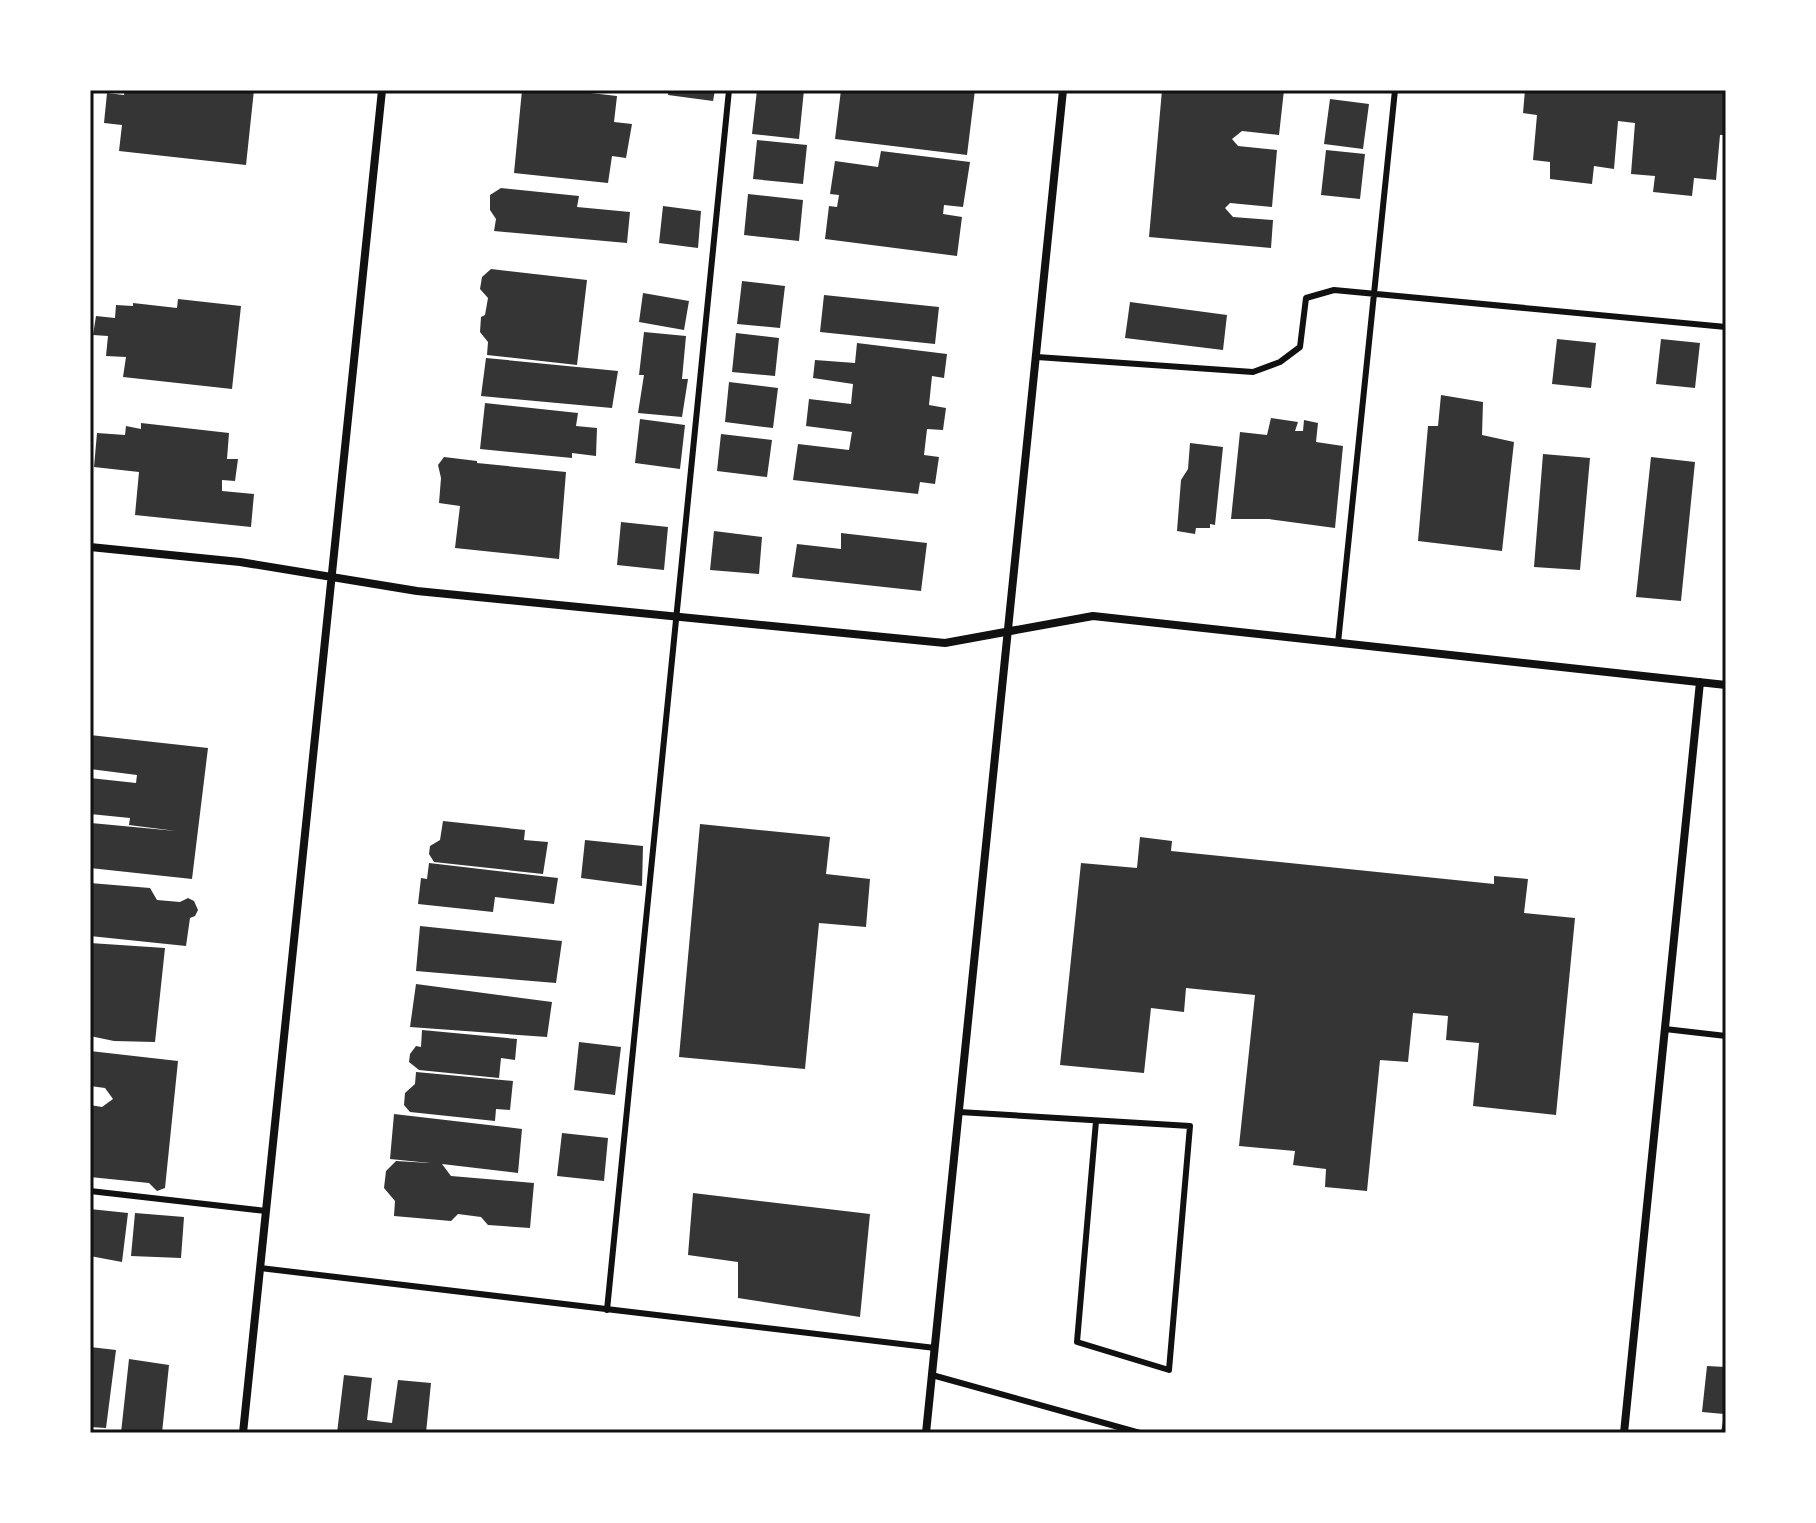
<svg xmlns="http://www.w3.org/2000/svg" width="1816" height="1523" font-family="Manrope,sans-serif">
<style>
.building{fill:#353535}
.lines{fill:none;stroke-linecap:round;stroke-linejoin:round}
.service{stroke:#111;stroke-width:6}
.minor{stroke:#111;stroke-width:8}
.neatline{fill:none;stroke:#111;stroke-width:3}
</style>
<rect width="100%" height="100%" fill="#fff"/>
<!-- building -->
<path class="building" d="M125,90H254L246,165L119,151L122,125L104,123L107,93L124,95Z
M522,90H565L617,96L614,122L632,124L626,158L612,156L608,183L514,173Z
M669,90H715L713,101L668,95Z
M757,90H804L799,139L752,134Z
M841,90H975L967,155L835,139Z
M1162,90H1284L1279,135L1242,131L1232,139L1238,146L1277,150L1272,207L1230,203L1225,208L1233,217L1273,220L1271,248L1149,237Z
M1525,90H1726V135H1720L1716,180L1694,178L1692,196L1653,192L1655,176L1631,174L1635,123L1618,121L1614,169L1594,166L1592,184L1550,179V162L1533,160L1537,115L1523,113Z
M1330,99L1369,104L1363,149L1324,144Z
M757,140L807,145L803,184L753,179Z
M1326,150L1365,154L1360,199L1321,195Z
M881,151L970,162L963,207L944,205L943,214L962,217L957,256L825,239L829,206L837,207L839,195L830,194L835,161L878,167Z
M501,188L579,196L577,207L630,212L627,243L494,231L496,219L490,210V195Z
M748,194L803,200L799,241L744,235Z
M663,206L701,211L698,248L659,243Z
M491,269L587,280L577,365L487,355L488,342L480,332L481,317L485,315L488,298L480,289L482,277Z
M742,281L785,286L780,328L737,324Z
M643,293L689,301L684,330L639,322Z
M824,295L939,307L935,344L820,332Z
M178,299L241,306L232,389L123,377L126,357L106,356L108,336L93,335L96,316L115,318L116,305L133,306V303L177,308Z
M1130,302L1227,315L1223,350L1125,338Z
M644,332L686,336L682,379H688L682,417L638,413L644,375H639Z
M736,333L779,338L775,376L732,372Z
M1557,339L1596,343L1591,388L1552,384Z
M1661,339L1700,343L1695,388L1656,384Z
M857,343L947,354L944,378L932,376L929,405L946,408L943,430L927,429L924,455L939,457L935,484L920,482L918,494L793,480L798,444L849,450L852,432L806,426L809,399L851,404L853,384L813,378L815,360L855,363Z
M486,358L618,371L612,408L481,396Z
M729,382L778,388L773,428L725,422Z
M1441,395L1483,402L1482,435L1514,442L1502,551L1418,541L1428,426H1438Z
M485,403L578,413L576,426L597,428L596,456L572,453V458L480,449Z
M1271,418L1298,422L1295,431H1303L1304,420L1318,423L1316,442L1343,446L1335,528L1269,519H1231L1240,432L1267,435Z
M640,419L685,425L680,469L635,463Z
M141,423L229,433L227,459H238L235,481L222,480V491L254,494L251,527L135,515L139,472L94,467L97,433L125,435L126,426L141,429Z
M721,434L772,440L767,477L717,471Z
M1190,443L1223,447L1215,525L1210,524V528H1196L1195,534L1177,531L1181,480L1188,469Z
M1543,454L1590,458L1580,570L1534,567Z
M444,457L477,461V463L566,472L559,559L455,548L460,506L439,503L441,478L438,465Z
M1651,457L1695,462L1681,601L1636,597Z
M621,522L668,527L664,570L617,565Z
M714,531L762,537L759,574L710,570Z
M841,533L927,543L921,591L792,577L797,544L841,549Z
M90,735L208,748L192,879L90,868L91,823L176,831L129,825L130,818L90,814V778L136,783L137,775L90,769Z
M443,821L525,830L524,840L548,842L543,874L434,862L429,854L430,846L440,840Z
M700,824L830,837L826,874L870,879L866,927L819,923L805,1069L679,1057Z
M1140,837L1172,841L1171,851L1494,884V876L1528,879L1524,913L1575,918L1556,1115L1473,1106L1479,1043L1446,1040L1448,1016L1413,1013L1408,1062L1380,1060L1367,1191L1325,1187L1326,1169L1293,1165L1295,1151L1239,1146L1255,995L1186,988L1184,1012L1151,1008L1144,1073L1060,1065L1081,863L1137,868Z
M585,840L643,846L642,886L581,878Z
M429,863L558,878L554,904L495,897L493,912L418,904L421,878L427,879Z
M90,883L150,888L157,900L180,902L188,898L194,901L198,910L195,916L190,918L186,946L90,936Z
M420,926L562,941L556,983L416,971Z
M90,943L165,948L155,1042L114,1041L90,1036Z
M416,984L552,1002L547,1037L410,1027Z
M422,1030L517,1039L515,1060L501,1058L499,1078L419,1070L409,1062L410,1054L416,1046L421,1047Z
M579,1042L621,1047L615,1095L574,1090Z
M90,1051L178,1061L165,1188L157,1191L149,1183L90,1177V1105L102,1107L113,1099L105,1088L90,1086Z
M416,1072L513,1081L510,1110L496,1109L495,1121L410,1112L404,1105L405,1093L415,1084Z
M394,1114L522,1129L518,1173L442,1164L451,1176L534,1183L530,1228L488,1225L481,1217L458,1214L451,1221L394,1216L395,1201L384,1188L386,1171L396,1161L430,1163L390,1159Z
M562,1133L608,1138L604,1181L557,1176Z
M693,1193L870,1214L860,1317L738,1298V1262L688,1255Z
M90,1209L128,1213L122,1262L90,1256Z
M135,1213L184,1217L181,1258L131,1256Z
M90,1347L116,1350L106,1428L90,1427Z
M129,1359L169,1365L162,1433H121Z
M1707,1366L1726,1367V1433H1721L1724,1414L1702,1412Z
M344,1375L372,1378L367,1420L392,1423L398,1380L431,1383L426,1433H337Z"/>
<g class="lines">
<!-- service -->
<path class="service" d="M1037,357L1253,372L1280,362L1300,347L1306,298L1334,290L1726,327
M1338,643L1395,90
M1665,1029L1726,1036
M959,1112L1190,1126L1169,1370L1077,1342L1096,1121
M90,1191L266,1211
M260,1268L935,1348
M607,1310L729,90
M932,1375L1140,1433"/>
<!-- minor -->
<path class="minor" d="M90,547L240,562L417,591L945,643L1093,616L1726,685
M243,1433L382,90
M926,1433L1063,90
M1624,1433L1700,682"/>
</g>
<!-- border -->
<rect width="1816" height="1523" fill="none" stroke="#ffffff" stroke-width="184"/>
<rect x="92" y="92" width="1632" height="1339" class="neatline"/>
</svg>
